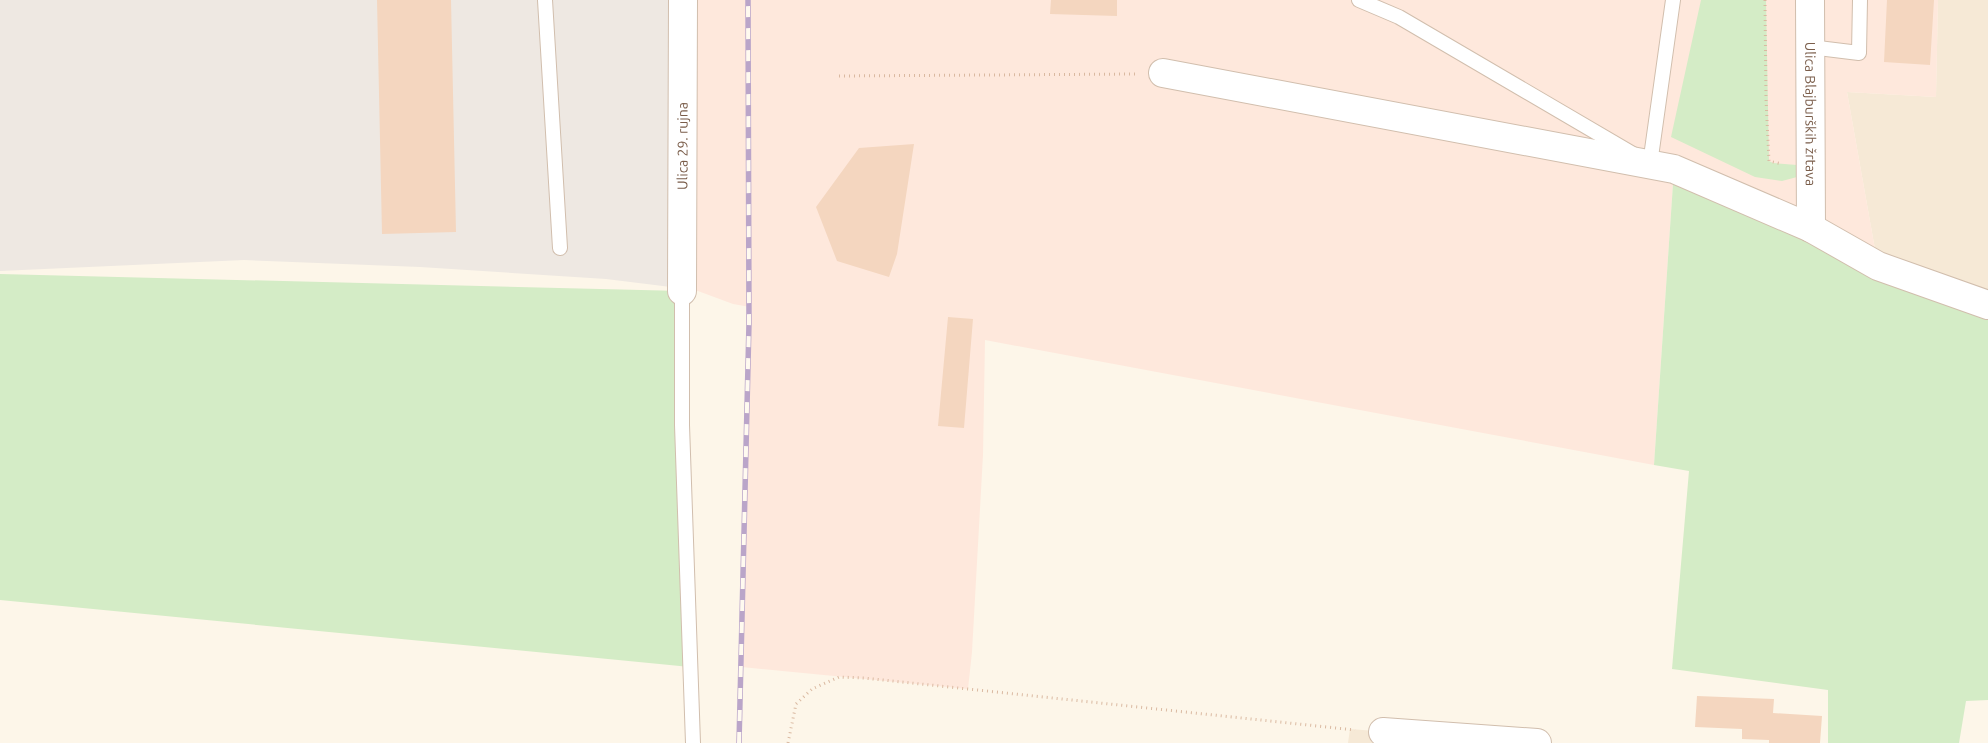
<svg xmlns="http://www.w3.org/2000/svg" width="1988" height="743" font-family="Ubuntu,sans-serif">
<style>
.residential{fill:#f6e9d6}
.commercial{fill:#fee8dc}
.industrial{fill:#eee8e2}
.green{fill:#d4ecc6}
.building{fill:#f4d6bf}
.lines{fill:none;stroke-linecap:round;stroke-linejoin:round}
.service-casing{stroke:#d1bead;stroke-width:16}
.minor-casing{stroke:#d1bead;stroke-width:30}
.path{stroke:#dab9a1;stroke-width:3;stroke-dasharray:1 4;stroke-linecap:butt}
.service{stroke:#fff;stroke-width:14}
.minor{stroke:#fff;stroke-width:28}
.rail-casing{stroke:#baa5c9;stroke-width:5.5}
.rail{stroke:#fffaf0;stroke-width:4;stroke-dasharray:11;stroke-linecap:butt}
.labels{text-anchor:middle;stroke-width:4;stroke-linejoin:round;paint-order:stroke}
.street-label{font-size:14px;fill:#7a5d4a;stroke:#fffaf0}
</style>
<rect width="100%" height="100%" fill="#fdf6e9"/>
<!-- residential -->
<path class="residential" d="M1938,0H1988V305L1878,266L1847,92L1936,97Z
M1350,729L1527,743H1348Z"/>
<!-- commercial -->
<path class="commercial" d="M683,0H1938L1936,97L1847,92L1878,266L1674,169L1654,465L985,340L983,455L972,652L968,689L742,667L750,307L733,304L698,291L685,290Z"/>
<!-- industrial -->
<path class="industrial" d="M0,0H681L679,288L606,279L420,267L244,260L0,271Z"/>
<!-- green -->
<path class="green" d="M1701,0H1766L1769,161L1773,163L1797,165V177L1782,181L1755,177L1671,137Z
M1674,169L1988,305V700L1966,701L1959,743H1828V690L1672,669L1689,471L1654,465Z
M0,274L682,291L690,667L0,600Z"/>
<!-- building -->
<path class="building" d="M377,0H451L456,232L382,234Z
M1051,0H1117V16L1050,14Z
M1887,0H1934L1930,65L1884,62Z
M914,144L897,254L889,277L837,261L816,207L859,148Z
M948,317L973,319L964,428L938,426Z
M1697,696L1774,699L1773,713L1822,716L1820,743H1769V740L1742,739V729L1695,727Z"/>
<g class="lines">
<defs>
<path id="service" d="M545,0L560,248
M1359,0L1399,17L1650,164L1673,0
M1810,47L1859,53L1860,0
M682,291V425L693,743"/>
<g id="minor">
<path id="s1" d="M1810,0L1811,228"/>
<path d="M1163,73L1674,169L1811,228L1878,266L1988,305"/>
<path id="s2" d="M682,291L683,0"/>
<path d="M1383,732L1537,743"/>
</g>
</defs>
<!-- service casing -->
<use href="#service" class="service-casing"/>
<!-- minor casing -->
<use href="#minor" class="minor-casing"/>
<!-- path -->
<path class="path" d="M1765,0L1766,99L1769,161L1782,164
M839,76L1135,74
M788,743L796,704L812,689L839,677L864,678L1355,730"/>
<!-- service -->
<use href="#service" class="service"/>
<!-- minor -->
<use href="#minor" class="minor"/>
<defs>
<path id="rail" d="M739,743L749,323L748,0"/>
</defs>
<!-- rail casing -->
<use href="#rail" class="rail-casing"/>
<!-- rail -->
<use href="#rail" class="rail"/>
</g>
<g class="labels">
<!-- street labels -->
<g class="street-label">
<text dy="5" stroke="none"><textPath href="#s1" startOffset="114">Ulica Blajburških žrtava</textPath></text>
<text dy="5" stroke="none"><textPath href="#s2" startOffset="145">Ulica 29. rujna</textPath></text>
</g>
</g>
</svg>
